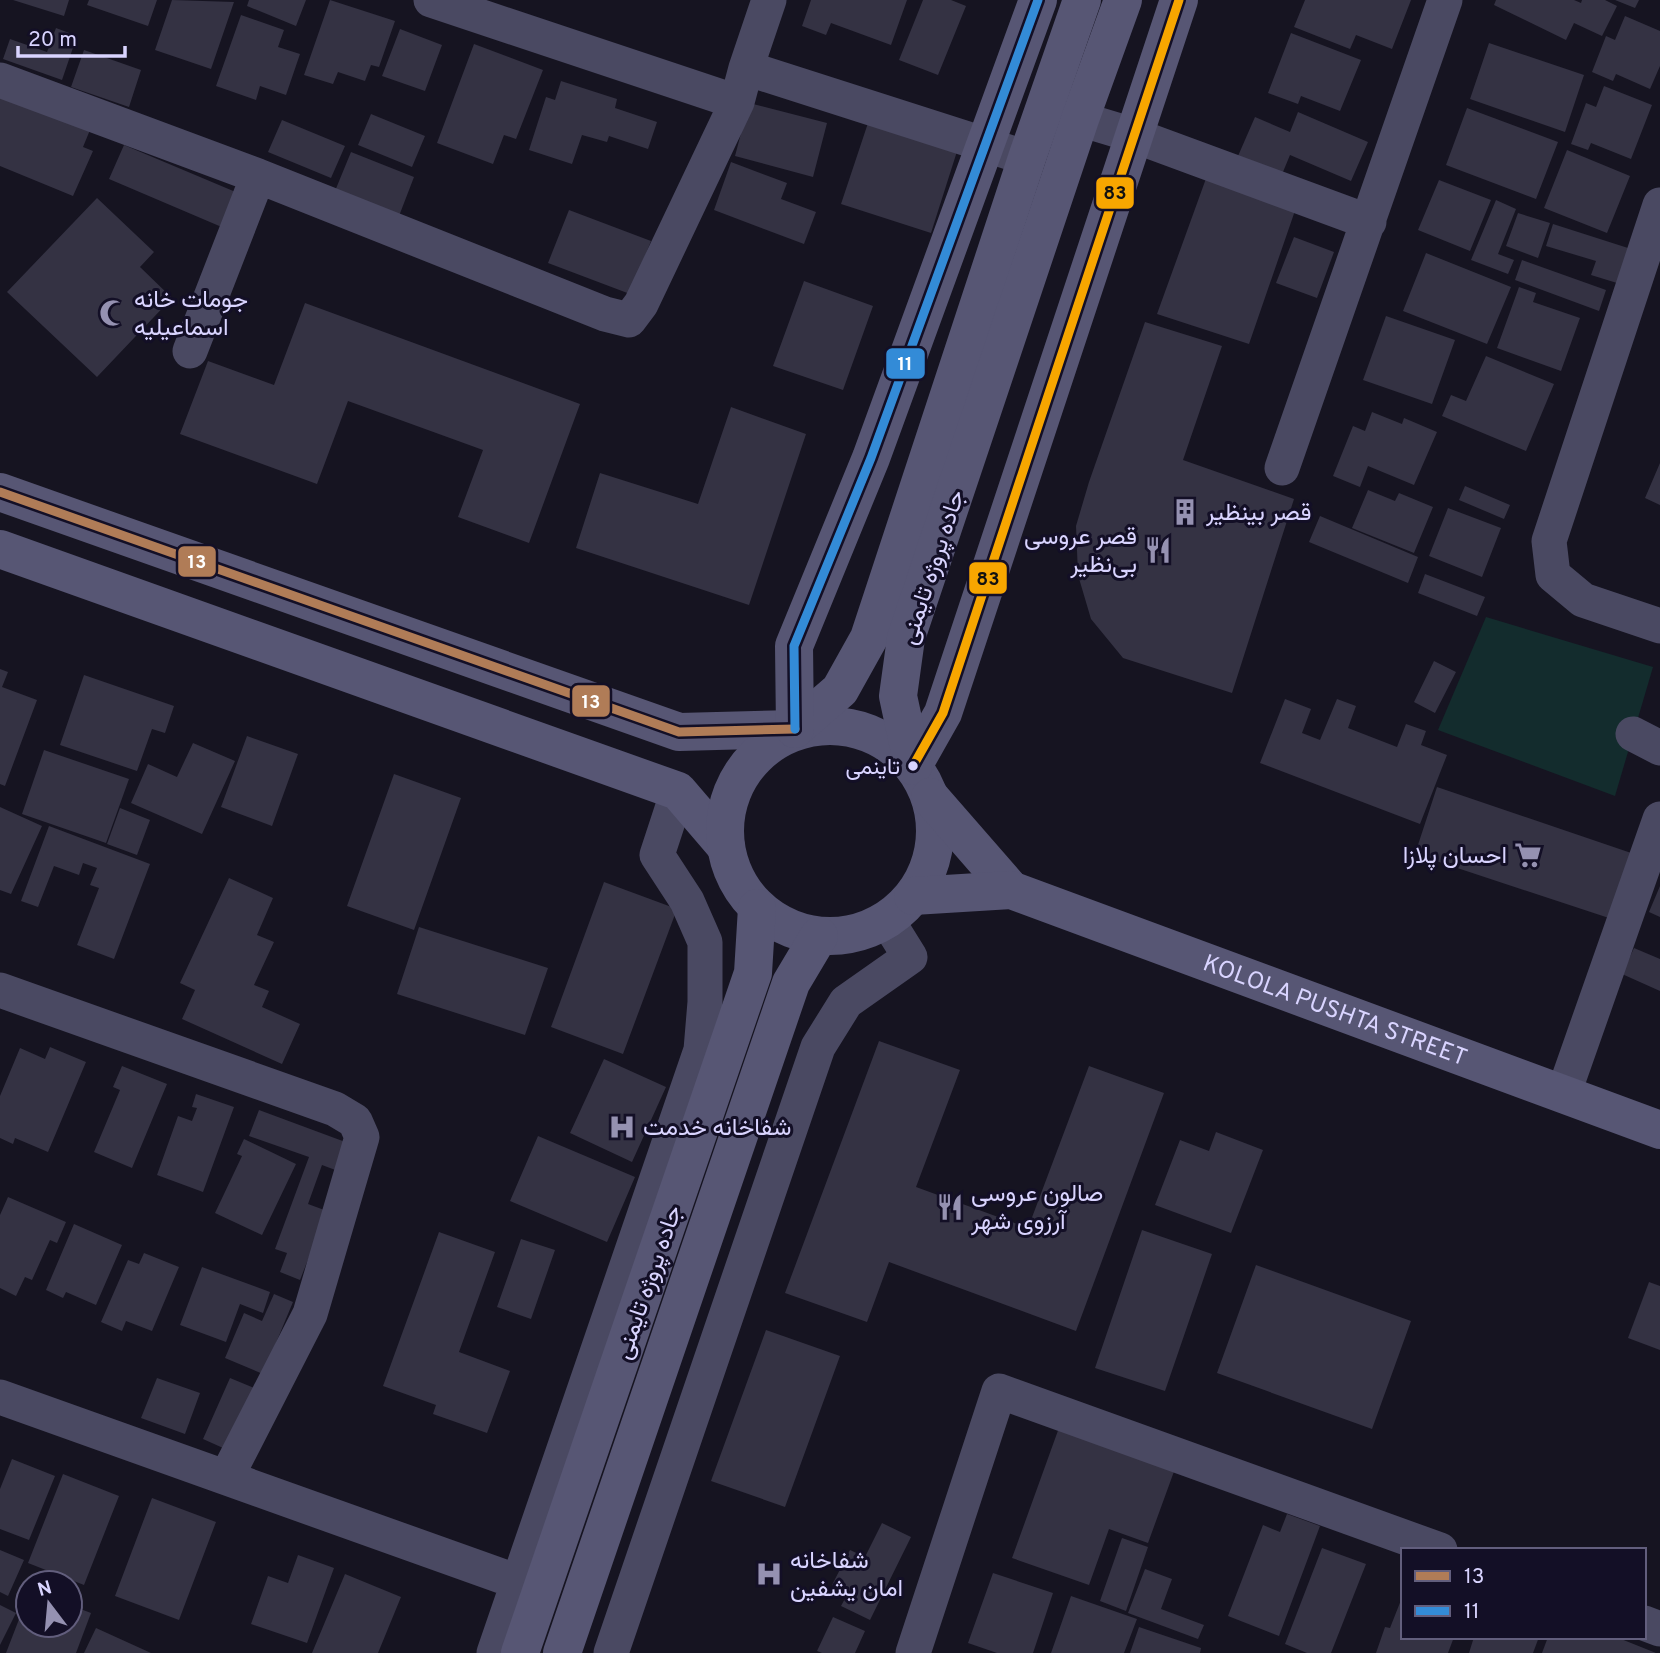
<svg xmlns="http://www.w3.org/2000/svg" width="1660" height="1653" font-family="Overpass,Vazirmatn,sans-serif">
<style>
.green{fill:#132c2d}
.building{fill:#343243}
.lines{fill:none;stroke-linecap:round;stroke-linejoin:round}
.street{stroke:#4a4962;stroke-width:35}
.secondary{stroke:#575674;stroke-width:38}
.bus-1-casing{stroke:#130f26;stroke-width:14}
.bus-2-casing{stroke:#130f26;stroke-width:14}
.bus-3-casing{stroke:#130f26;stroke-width:14}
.bus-1{stroke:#b07c57;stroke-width:9}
.bus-2{stroke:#338bd7;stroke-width:9}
.bus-3{stroke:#f7a600;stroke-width:9}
.bus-dot{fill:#d9d4ff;stroke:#130f26;stroke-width:2.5}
.labels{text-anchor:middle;stroke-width:6;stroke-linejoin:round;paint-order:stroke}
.bus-label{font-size:22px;fill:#d9d4ff;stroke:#130f26;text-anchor:end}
.poi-label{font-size:24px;fill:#d9d4ff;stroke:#130f26;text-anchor:start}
.street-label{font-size:24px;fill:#d9d4ff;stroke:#130f26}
.line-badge{stroke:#130f26;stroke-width:2.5}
.badge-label{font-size:19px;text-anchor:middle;font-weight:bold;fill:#fff}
.pale-badge-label{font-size:19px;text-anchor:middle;font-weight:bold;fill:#111}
</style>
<rect width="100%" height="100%" fill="#161421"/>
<!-- green -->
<path class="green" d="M1486,617L1653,667L1615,796L1438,730Z"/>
<!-- building -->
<path class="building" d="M13,0H69L64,16Z
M89,0H157L148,26L87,5Z
M172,0L234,2L211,69L155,50Z
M249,0H306L296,26L247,6Z
M330,0L395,21L379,67L371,65L365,81L338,72L333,84L304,75Z
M811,0H907L891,45L831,23L826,35L802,26Z
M923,0H951L966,6L938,75L899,60Z
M1305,0H1411L1392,49L1356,35L1350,49L1294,27Z
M1496,0H1574L1581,3L1582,0H1605L1617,6L1602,36L1574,23L1566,40L1494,5Z
M1615,0H1639L1635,8Z
M241,15L284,30L278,47L300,54L286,95L260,86L256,100L216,86Z
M1625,16L1660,31V66L1650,89L1616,74L1613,81L1592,72L1606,36L1615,40Z
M56,28L77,36L62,80L3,59L10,39L47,52Z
M400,29L442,45L425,91L382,76Z
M1291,33L1361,60L1340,111L1301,96L1298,104L1268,93Z
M1489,43L1584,75L1565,132L1470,99Z
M474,44L543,70L516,139L504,135L493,164L437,143Z
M84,50L141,70L129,107L71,87Z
M561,81L617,99L615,108L657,122L648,149L609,136L607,142L582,135L572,164L529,150L546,97L555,100Z
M1604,86L1652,105L1631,159L1591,143L1588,150L1571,144L1586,103L1596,107Z
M0,94L90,130L83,147L93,151L73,196L0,166Z
M749,103L827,123L813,177L735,156Z
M1467,108L1558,142L1536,199L1446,165Z
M1298,112L1368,142L1351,181L1290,155L1278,184L1238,156L1255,117L1290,132Z
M371,114L425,136L412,167L358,145Z
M871,114L960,142L931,233L841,204Z
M282,120L345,146L331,178L268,152Z
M124,145L238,193L224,228L109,179Z
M1567,150L1630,176L1607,233L1544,208Z
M351,152L414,177L399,216L335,191Z
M731,162L787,183L781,199L816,212L804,244L714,210Z
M1208,173L1298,202L1249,344L1157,314Z
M1439,180L1491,200L1470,251L1418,230Z
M97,198L154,252L140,267L172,298L97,377L7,292Z
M1496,200L1516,209L1498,254L1514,260L1508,274L1471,260Z
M569,210L651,241L630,294L548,263Z
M1518,213L1550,223L1538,258L1506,246Z
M1553,224L1628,248L1617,283L1591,275L1596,261L1546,246Z
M1294,237L1334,252L1317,298L1276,283Z
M1426,253L1511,287L1487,344L1403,311Z
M1522,260L1606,290L1599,311L1515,280Z
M804,281L873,306L843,390L773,366Z
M1519,287L1536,293L1533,302L1580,318L1561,371L1497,348Z
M305,303L580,404L529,543L458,517L483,450L348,401L317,484L180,434L208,361L274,385Z
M1386,316L1455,340L1432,404L1363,380Z
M1145,322L1222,346L1183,460L1294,499L1232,693L1123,658L1091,619L1078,575L1076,526L1089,482Z
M1486,356L1554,384L1526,451L1442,416L1451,395L1466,401Z
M731,407L806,434L749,605L576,548L600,473L698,504Z
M1372,412L1402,424L1404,418L1437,432L1414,485L1368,466L1360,487L1333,476L1353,426L1365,431Z
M1660,463V505L1645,498Z
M1465,486L1510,505L1504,519L1459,500Z
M1368,490L1395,501L1399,493L1433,507L1414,553L1352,528Z
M1448,508L1501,528L1482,577L1429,556Z
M1320,516L1418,557L1408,583L1309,542Z
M1425,574L1485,597L1477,616L1418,593Z
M1434,661L1456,672L1435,713L1414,702Z
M0,669L8,672L2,687L37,700L5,786L0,784Z
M84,675L174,706L165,733L152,729L137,771L60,745Z
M1285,699L1311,709L1302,733L1320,740L1337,699L1356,706L1348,728L1397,747L1406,724L1426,731L1421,745L1447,755L1420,824L1260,763Z
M247,736L298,754L272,826L221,807Z
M193,743L235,761L202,834L131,803L148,764L177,777Z
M44,750L129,779L106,843L22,814Z
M394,774L461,798L414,930L347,906Z
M1437,787L1640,856L1618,921L1415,854Z
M0,807L42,826L11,894L0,890Z
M120,808L150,820L137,855L107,844Z
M49,826L150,864L114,959L77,945L99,888L90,885L97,868L83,863L79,875L54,866L38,907L21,901Z
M229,878L273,898L257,935L274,942L254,985L269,991L262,1007L300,1024L282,1064L182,1019L195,990L180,983Z
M604,882L677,909L623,1054L551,1027Z
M1660,886V917L1649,912Z
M419,927L548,968L525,1035L397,994Z
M1634,948L1660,959V991L1622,974Z
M879,1041L960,1070L916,1187L1028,1228L1089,1066L1164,1093L1076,1331L889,1262L867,1322L785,1293Z
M50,1047L86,1062L48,1152L15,1138L13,1144L0,1138V1096L20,1048L45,1059Z
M604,1059L666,1087L632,1162L570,1133Z
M122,1066L167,1084L132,1168L94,1152L120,1090L113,1087Z
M196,1094L234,1107L203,1192L157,1175L178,1116L192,1121L197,1108L192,1107Z
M259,1110L348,1143L338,1171L322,1165L308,1204L327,1211L300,1280L280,1272L287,1253L275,1249L309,1157L249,1136Z
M1216,1132L1263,1150L1231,1233L1155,1205L1180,1140L1209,1151Z
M538,1136L635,1177L607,1242L510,1201Z
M244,1139L296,1164L262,1235L215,1213L242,1156L237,1154Z
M8,1197L66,1222L57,1243L50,1240L32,1280L25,1277L16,1296L0,1288V1215Z
M74,1224L122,1245L96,1305L66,1292L63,1298L46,1290Z
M1142,1230L1212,1254L1165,1391L1095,1368Z
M439,1232L495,1252L459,1352L510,1371L487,1433L433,1414L436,1405L383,1386Z
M521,1239L555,1250L531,1319L497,1307Z
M144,1253L179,1267L152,1331L126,1321L122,1331L101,1322L128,1260L139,1264Z
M1256,1265L1411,1321L1372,1429L1217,1373Z
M202,1267L270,1292L263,1313L240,1304L226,1342L180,1325Z
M1649,1282L1660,1286V1350L1628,1338Z
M274,1294L293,1302L263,1374L225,1358L244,1313L262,1321Z
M766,1330L840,1356L785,1507L711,1481Z
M157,1378L200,1393L185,1434L141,1418Z
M230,1378L259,1390L232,1452L203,1439Z
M1060,1425L1176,1466L1148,1543L1109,1529L1089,1585L1012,1558Z
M12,1459L55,1476L29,1540L0,1529V1489Z
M63,1474L119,1496L84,1585L28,1563Z
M152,1498L216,1522L179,1620L115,1596Z
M1287,1514L1320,1526L1279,1636L1228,1616L1263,1525L1280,1532Z
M882,1523L911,1537L870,1620L841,1606L848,1593L832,1585L850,1550L865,1557Z
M1122,1538L1148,1547L1126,1611L1100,1601Z
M1322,1548L1366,1564L1331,1653H1307L1285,1644Z
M0,1550L24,1560L8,1596L0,1592Z
M298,1555L334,1568L307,1643L251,1624L268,1576L288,1583Z
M1145,1569L1172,1579L1161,1609L1204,1625L1198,1639L1128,1613Z
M993,1573L1053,1593L1033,1653H997L968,1643Z
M345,1574L401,1597L378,1653H312Z
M1403,1595V1637H1454L1448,1653H1376L1385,1627L1390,1628Z
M28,1596V1625H70V1605L91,1613L76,1653H6Z
M1071,1596L1137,1619L1124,1653H1051Z
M0,1605L16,1613L0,1645Z
M833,1617L865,1631L855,1653H822L817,1651Z
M1139,1627L1201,1648L1200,1653H1130Z
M96,1628L151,1653H84Z
M1474,1637H1539L1533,1653H1469Z
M1548,1637H1616L1656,1653H1542Z"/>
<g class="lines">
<!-- street -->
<path class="street" d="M431,0L737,102
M746,68L1027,158
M0,80L258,176L605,314L629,320L641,304L737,102L746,68L769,0
M1080,119L1133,135L1369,222
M1660,205L1549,541L1553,575L1583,600L1660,626
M190,351L258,176
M1282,468L1445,0
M1633,734L1660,748
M0,990L335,1109L355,1121L362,1137L310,1314L227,1476
M1563,1095L1660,819
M0,1397L518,1582L539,1593
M1644,1623L1660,1629
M494,1653L701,1050L705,1002V942L687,901L657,855L678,791
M611,1653L818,1047L846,1002L910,957L887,920
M913,1653L999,1391L1440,1550"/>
<!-- secondary -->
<g class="secondary">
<path d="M0,492L679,732L795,729"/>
<path d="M0,549L678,791L726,847"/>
<circle cx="830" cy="831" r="105"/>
<path d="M795,729L840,690L869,638L1027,158L1082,0"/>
<path d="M795,729L794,646L871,458L1038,0"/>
<path d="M913,766L943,713L1179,0"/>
<path d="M913,766L898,696L906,638L1080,119L1123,0"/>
<path d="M930,797L1011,890"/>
<path id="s1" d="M913,896L1011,890L1660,1130"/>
<path d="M520,1653L753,973L757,908"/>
<path d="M562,1653L791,983L819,936"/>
</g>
<defs>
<path id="bus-1" d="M0,492L679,732L795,729"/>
<path id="bus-2" d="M795,729L794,646L871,458L1038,0"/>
<path id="bus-3" d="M913,766L943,713L1179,0"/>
</defs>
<!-- bus-1 casing -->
<use href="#bus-1" class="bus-1-casing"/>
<!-- bus-2 casing -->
<use href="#bus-2" class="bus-2-casing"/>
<!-- bus-3 casing -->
<use href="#bus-3" class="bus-3-casing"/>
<!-- bus-1 -->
<use href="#bus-1" class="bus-1"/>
<!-- bus-2 -->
<use href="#bus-2" class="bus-2"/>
<!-- bus-3 -->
<use href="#bus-3" class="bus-3"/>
</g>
<!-- icons -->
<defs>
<symbol id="mosque-bare" viewBox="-9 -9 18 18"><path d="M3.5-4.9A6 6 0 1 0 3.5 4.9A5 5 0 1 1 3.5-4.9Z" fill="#9591b1" stroke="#130f26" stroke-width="2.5" paint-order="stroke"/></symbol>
<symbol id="building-bare" viewBox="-9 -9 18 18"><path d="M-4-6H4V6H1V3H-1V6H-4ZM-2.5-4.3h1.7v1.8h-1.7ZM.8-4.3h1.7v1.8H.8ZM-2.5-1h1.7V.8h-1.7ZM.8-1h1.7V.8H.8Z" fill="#9591b1" stroke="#130f26" stroke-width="2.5" paint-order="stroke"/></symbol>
<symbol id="restaurant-bare" viewBox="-9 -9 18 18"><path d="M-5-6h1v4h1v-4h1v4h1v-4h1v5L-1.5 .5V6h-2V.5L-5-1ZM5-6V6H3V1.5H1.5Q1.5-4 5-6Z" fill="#9591b1" stroke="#130f26" stroke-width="2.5" paint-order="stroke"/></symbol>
<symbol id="supermarket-bare" viewBox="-9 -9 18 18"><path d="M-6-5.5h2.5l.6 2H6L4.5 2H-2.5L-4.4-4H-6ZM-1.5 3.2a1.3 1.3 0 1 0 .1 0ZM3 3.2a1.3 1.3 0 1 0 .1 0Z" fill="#9591b1" stroke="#130f26" stroke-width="2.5" paint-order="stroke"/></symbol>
<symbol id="hospital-bare" viewBox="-9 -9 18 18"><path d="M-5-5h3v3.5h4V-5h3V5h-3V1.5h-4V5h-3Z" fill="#9591b1" stroke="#130f26" stroke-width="2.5" paint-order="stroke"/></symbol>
</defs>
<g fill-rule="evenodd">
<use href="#mosque-bare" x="94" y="294" width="38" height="38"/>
<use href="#building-bare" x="1166" y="493" width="38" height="38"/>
<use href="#restaurant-bare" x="1139" y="531" width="38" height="38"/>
<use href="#supermarket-bare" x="1509" y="836" width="38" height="38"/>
<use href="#hospital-bare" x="603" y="1108" width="38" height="38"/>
<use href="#restaurant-bare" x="931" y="1188" width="38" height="38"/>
<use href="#hospital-bare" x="750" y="1555" width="38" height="38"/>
</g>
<!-- markers -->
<circle class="bus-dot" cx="913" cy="766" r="6"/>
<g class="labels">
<!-- bus labels -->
<g class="bus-label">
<text x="900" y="774">تاینمی</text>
</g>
<!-- poi labels -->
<g class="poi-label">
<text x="134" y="307">جومات خانه<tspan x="134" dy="28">اسماعيليه</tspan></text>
<text x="1206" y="520">قصر بینظیر</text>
<text x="1137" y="544" text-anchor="end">قصر عروسی<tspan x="1137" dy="28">بی‌نظیر</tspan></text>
<text x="1507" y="863" text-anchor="end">احسان پلازا</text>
<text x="643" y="1135">شفاخانه خدمت</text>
<text x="971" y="1201">صالون عروسی<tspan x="971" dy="28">آرزوی شهر</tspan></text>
<text x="790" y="1568">شفاخانه<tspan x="790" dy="28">امان یشفین</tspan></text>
</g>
<!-- street labels -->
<g class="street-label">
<text transform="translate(932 567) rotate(-72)" y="8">جاده پروژه تایمنی</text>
<text dy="8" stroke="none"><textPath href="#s1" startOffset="444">KOLOLA PUSHTA STREET</textPath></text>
<text transform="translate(648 1282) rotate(-71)" y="8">جاده پروژه تایمنی</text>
</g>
</g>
<g class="line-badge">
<rect x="1095" y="176" width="40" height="34" rx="7" fill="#f7a600"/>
<rect x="885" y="347" width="41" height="33" rx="7" fill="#338bd7"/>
<rect x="177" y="545" width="40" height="33" rx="7" fill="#b07c57"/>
<rect x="968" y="561" width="40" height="34" rx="7" fill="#f7a600"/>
<rect x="571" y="684" width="40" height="34" rx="7" fill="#b07c57"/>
</g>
<g class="badge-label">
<text x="905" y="370">11</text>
<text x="197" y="568">13</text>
<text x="591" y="708">13</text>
</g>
<g class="pale-badge-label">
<text x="1115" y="199">83</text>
<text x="988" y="585">83</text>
</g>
<!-- legend -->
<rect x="1401" y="1548" width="245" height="91" fill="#130f26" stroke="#625e7d" stroke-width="2"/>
<rect x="1415" y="1571" width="35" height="10" fill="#b07c57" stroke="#625e7d" stroke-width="2"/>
<text x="1464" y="1583" font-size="21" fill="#d9d4ff">13</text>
<rect x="1415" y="1606" width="35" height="10" fill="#338bd7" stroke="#625e7d" stroke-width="2"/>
<text x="1464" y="1618" font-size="21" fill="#d9d4ff">11</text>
<!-- north arrow -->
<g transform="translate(49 1604) rotate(344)"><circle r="33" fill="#130f26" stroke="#625e7d" stroke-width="2"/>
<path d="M0-5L12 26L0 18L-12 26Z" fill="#9591b1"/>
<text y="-10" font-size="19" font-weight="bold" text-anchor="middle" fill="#d9d4ff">N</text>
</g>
<!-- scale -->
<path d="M18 46v10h107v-10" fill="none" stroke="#d9d4ff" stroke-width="3.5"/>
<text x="28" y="46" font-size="21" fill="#d9d4ff" stroke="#130f26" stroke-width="5" paint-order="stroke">20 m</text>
</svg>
